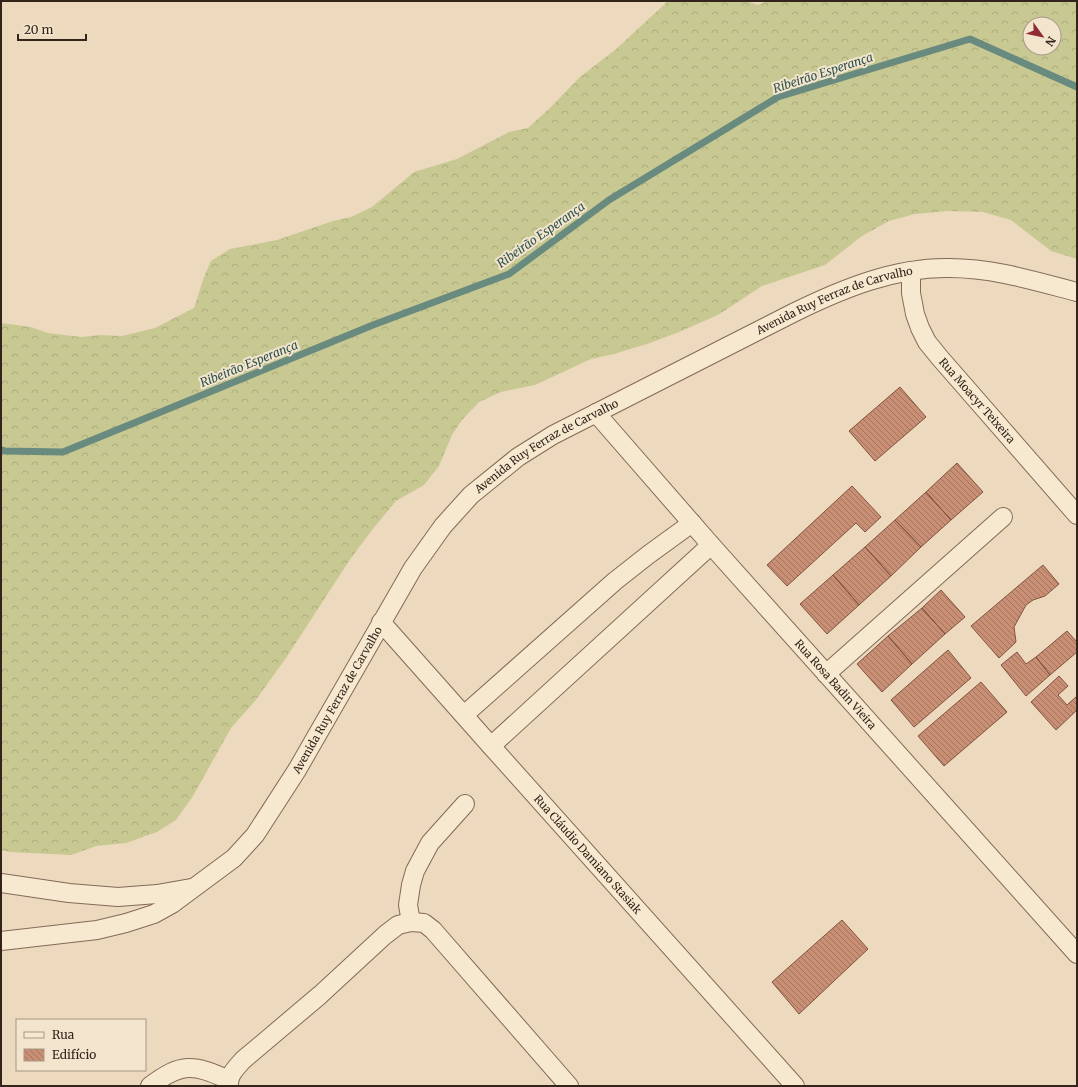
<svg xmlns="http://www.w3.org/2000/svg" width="1078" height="1087" font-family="Merriweather,serif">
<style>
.forest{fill:url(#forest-crowns);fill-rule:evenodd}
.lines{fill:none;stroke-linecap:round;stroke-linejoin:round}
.stream{stroke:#698a7f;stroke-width:7}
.building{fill:url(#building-back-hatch);stroke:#81523e}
.street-casing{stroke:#836a57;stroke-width:20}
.street{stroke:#f7e8d0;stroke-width:18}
.labels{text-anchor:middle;stroke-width:4;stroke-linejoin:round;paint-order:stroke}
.street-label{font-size:11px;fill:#33241b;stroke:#f3e4cd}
.water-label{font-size:12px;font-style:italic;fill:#2b524c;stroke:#f3e4cd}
</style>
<defs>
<pattern id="forest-crowns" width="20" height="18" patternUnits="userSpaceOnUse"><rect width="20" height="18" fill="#c8c992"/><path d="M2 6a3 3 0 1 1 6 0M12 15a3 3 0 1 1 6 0" fill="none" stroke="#acac7d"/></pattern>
<pattern id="building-back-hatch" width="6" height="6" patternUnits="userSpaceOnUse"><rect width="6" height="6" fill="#c98f74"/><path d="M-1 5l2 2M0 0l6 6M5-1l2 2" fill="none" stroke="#a4755e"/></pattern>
</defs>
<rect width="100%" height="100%" fill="#ecd9be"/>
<!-- forest -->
<path class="forest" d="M668,1H746L758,5L767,1H1077V259L1051,251L1011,220L983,212L948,211L915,214L889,221L862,236L825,265L762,286L718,315L679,332L650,343L614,354L591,359L535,385L501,392L479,402L462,420L452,435L439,466L424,485L396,501L372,530L349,561L286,658L255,701L231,728L193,796L176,820L157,832L126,843L96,846L71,855L10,852L1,850V323L31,327L48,333L81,337L100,335L122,336L155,328L194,308L204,277L211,261L230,249L277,240L333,221L351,217L372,207L414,172L457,159L509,132L528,128L551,107L580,77L615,50ZM1030,24H1054V48H1030Z"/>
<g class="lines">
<!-- stream -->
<path class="stream" d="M1,450L5,451L63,452L373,325L509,274L609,200L778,97L970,39L1077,87"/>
</g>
<!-- building -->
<path class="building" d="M900,387L926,417L875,461L849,431Z
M957,463L983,492L951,520L926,492Z
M852,486L881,517L865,532L856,523L787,586L767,565Z
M926,492L951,520L921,547L895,520Z
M895,520L921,547L891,576L865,547Z
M865,547L891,576L859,605L833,575Z
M1043,565L1059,584L1045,596L1033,600L1026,605L1014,627L1016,642L999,658L971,626Z
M833,575L859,605L827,634L800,604Z
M941,590L965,617L945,634L922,608Z
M922,608L945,634L912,664L888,636Z
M1067,631L1077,642V652L1050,675L1036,657Z
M888,636L912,664L882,692L857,664Z
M948,650L971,678L914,727L891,700Z
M1017,652L1026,664L1036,657L1050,675L1026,696L1001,665Z
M1059,676L1068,686L1058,695L1067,705L1077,696V710L1056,730L1031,702Z
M981,682L1007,712L944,766L918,736Z
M842,920L868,949L799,1014L772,982Z"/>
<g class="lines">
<defs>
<g id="street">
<path id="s1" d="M911,271V293L915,314L920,328L927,342L940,358L1077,515"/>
<path id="s2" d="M596,413L711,545L1077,954"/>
<path id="s3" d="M381,622L491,746L795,1086"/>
<path d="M826,674L1003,517"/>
<path d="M464,715L615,581L648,555L692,523"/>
<path d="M491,746L711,545"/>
<path d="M1,883L69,893L118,897L157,894L191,888"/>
<path d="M411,922L408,905L411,885L415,871L430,843L465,804"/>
<path id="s4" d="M1,941L97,930L126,923L154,914L172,904L234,858L255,835L297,770L413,568L443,526L471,495L518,457L553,435L795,312C842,289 895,267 949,268C993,268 1035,281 1077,292"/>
<path d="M150,1086C182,1062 193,1064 229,1080"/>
<path d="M229,1086C228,1075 236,1068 243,1060L320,995L385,935L398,925L411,922L424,923L433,930L569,1086"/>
</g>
</defs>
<!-- street casing -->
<use href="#street" class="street-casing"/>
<!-- street -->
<use href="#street" class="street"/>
</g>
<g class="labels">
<!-- street labels -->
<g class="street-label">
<text dy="4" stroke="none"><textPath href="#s4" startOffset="1103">Avenida Ruy Ferraz de Carvalho</textPath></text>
<text dy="4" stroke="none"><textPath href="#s1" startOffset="151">Rua Moacyr Teixeira</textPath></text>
<text dy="4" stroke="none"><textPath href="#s4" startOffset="779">Avenida Ruy Ferraz de Carvalho</textPath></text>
<text dy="4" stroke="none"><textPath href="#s2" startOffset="362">Rua Rosa Badin Vieira</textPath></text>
<text dy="4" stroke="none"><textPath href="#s4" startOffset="443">Avenida Ruy Ferraz de Carvalho</textPath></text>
<text dy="4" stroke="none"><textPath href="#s3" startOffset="311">Rua Cláudio Damiano Stasiak</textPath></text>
</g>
<!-- water labels -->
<g class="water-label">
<text transform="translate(823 73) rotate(-18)" y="4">Ribeirão Esperança</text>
<text transform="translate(541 235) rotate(-35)" y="4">Ribeirão Esperança</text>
<text transform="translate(249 364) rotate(-22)" y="4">Ribeirão Esperança</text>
</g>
</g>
<!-- border -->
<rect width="1078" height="1087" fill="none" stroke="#33241b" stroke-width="4"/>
<!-- legend -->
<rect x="16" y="1019" width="130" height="52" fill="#f3e4cd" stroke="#a69786"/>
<rect x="24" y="1032" width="20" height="6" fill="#f7e8d0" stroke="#a69786"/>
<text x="52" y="1039" font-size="12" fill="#33241b">Rua</text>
<rect x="24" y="1049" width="20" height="12" fill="url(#building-back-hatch)" stroke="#a69786"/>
<text x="52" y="1059" font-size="12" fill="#33241b">Edifício</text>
<!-- north arrow -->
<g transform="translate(1042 36) rotate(123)"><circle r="19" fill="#f3e4cd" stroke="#a69786"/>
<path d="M0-3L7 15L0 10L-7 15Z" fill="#902a34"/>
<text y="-6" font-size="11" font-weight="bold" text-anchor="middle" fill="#33241b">N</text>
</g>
<!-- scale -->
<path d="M18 34v6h68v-6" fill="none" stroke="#33241b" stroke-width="2"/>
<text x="24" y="34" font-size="12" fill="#33241b" stroke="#f3e4cd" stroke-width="3" paint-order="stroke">20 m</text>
</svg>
